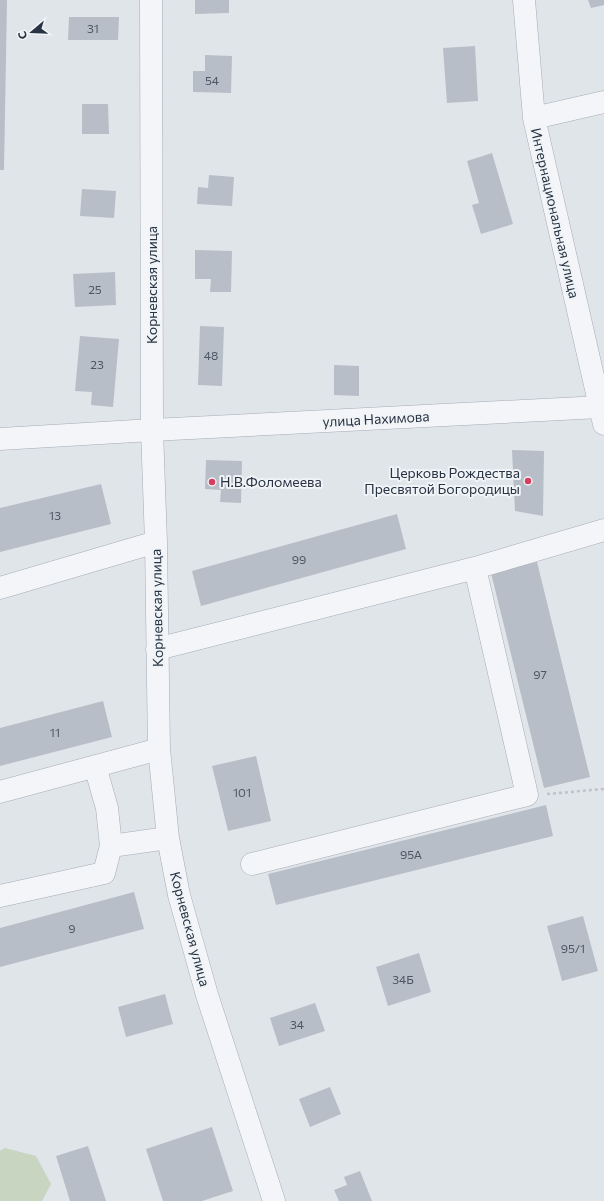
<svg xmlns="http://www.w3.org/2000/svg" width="604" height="1201" font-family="Commissioner,sans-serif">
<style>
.green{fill:#c7d5c1}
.building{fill:#b7bec8}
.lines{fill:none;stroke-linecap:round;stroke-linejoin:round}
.minor-casing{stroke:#a5acb5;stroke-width:23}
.path{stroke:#bfc3c9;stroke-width:2.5;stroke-dasharray:3 3;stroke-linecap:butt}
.minor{stroke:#f4f5f8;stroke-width:22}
.poi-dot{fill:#d73e5e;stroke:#f0f4f7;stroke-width:1.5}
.labels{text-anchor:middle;stroke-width:4;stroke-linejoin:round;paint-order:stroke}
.number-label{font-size:12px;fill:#4c5664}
.street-label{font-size:14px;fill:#283343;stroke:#f0f4f7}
.poi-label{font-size:14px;fill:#283343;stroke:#f0f4f7;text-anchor:end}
</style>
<rect width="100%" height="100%" fill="#e0e5ea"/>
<!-- green -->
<path class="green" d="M5,1148L36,1156L51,1184L42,1201H0V1151Z"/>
<!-- building -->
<path class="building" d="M0,0H7L4,170H0Z
M195,0H229V13L195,14Z
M588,0H604V5L591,8Z
M69,17H119L118,40H68Z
M475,46L478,101L447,103L443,48Z
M205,55L232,56L231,93L193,92V71H205Z
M82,104H108L109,134H82Z
M492,153L513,224L481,234L472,205L479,203L467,161Z
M209,175L234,177L232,206L197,204L198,187L208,188Z
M82,189L116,191L114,218L80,216Z
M195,250L232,251L231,292H210L211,279H195Z
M115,272L116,305L75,307L73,274Z
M200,326L224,327L222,386L198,385Z
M80,336L119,339L113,407L91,405L92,392L75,391Z
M334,365L359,366V396L334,395Z
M512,450L544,451L543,516L515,511Z
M206,460L242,461L241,503L220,502L221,490L205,489Z
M101,484L111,524L0,552V508Z
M397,514L406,549L201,606L192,571Z
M537,562L590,777L544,788L491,573Z
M103,701L112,737L0,766V728Z
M256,756L271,821L228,831L212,766Z
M546,805L553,836L276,905L268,874Z
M134,892L144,929L0,967V928Z
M583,916L598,971L562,981L547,926Z
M419,953L431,992L388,1006L376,967Z
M165,994L173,1024L126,1037L118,1007Z
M315,1003L325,1031L279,1046L270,1018Z
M330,1087L341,1114L310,1127L299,1099Z
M212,1127L233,1191L202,1201H163L146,1149Z
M88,1146L106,1201H70L56,1156Z
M360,1171L372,1201H339L334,1190L347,1185L344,1177Z"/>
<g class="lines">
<defs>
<path id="minor" d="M151,0L152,430L156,542L159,749L168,838L179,895L207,995L274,1201
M524,0L534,118L604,424
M534,118L604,102
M0,439L152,430L600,407
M0,588L156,542
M157,649L475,568
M0,792L159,749
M111,846L168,838
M252,864L527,795L475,568L604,530
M0,896L104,873L111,846L107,808L95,766"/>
</defs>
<!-- minor casing -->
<use href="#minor" class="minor-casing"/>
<!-- path -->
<path class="path" d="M547,794L604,789"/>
<!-- minor -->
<use href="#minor" class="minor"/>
</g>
<!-- markers -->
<g class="poi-dot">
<circle cx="528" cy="481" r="4"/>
<circle cx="212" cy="482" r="4"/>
</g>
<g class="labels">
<!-- number labels -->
<g class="number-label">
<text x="93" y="33">31</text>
<text x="212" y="85">54</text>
<text x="95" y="294">25</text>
<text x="211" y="360">48</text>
<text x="97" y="369">23</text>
<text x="55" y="520">13</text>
<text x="299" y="564">99</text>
<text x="540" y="679">97</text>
<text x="55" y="737">11</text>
<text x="242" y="797">101</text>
<text x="411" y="859">95А</text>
<text x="72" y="933">9</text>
<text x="573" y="953">95/1</text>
<text x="403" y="984">34Б</text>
<text x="297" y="1029">34</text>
</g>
<!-- street labels -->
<g class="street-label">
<text transform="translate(555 213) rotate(77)" y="5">Интернациональная улица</text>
<text transform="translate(152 285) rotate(-90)" y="5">Корневская улица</text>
<text transform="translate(376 419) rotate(-3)" y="5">улица Нахимова</text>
<text transform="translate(157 608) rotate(-91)" y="5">Корневская улица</text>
<text transform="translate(190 929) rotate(75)" y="5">Корневская улица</text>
</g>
<!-- poi labels -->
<g class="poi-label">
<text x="520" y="478">Церковь Рождества<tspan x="520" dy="16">Пресвятой Богородицы</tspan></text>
<text x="220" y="487" text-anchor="start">Н.В.Фоломеева</text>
</g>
</g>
<!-- north arrow -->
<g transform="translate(32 32) rotate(251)" stroke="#f0f4f7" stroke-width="3" paint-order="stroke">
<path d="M0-3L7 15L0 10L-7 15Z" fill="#283343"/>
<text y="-6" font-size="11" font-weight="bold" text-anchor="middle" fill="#283343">С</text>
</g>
</svg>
